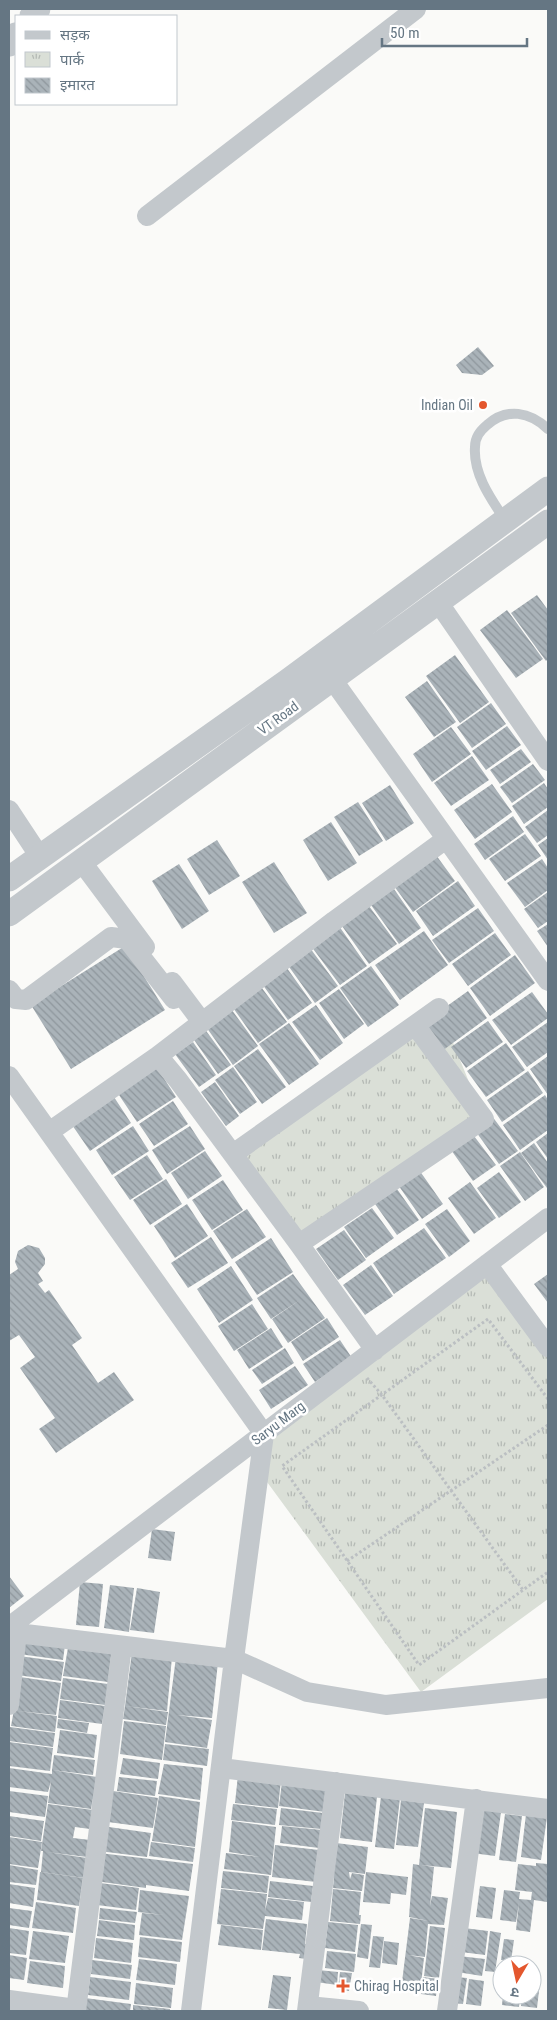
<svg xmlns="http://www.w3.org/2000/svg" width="557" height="2020" font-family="'Roboto Condensed','Noto Sans Devanagari',sans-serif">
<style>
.park{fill:url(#park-tufts)}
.building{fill:url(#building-back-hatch)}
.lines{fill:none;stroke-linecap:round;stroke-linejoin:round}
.path{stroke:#bbbfc2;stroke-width:3;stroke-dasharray:2.5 2.5;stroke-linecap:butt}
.service{stroke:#c3c8cc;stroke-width:10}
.minor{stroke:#c3c8cc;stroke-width:20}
.tertiary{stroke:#c3c8cc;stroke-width:25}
.poi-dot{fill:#e4572e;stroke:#fff;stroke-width:2}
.labels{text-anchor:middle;stroke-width:5;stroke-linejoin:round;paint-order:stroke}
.poi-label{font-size:14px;fill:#657683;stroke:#fff;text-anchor:end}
.street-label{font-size:14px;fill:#657683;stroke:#fff}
</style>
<defs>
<pattern id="park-tufts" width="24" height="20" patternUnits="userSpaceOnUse" patternTransform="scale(1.25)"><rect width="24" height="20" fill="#dadfd7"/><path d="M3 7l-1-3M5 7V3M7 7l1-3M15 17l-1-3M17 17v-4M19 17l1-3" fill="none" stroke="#b4b9b4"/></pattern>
<pattern id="building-back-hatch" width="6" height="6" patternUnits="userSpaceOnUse" patternTransform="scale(1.25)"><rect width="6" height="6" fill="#aab3b9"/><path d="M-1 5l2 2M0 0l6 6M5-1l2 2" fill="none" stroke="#8e969c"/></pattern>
</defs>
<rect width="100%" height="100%" fill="#fafaf8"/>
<!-- park -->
<path class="park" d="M439,1008L484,1119L299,1244L233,1154Z
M487,1264L548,1347V1599L421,1692L259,1471L264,1434Z"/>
<!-- building -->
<path class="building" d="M478,347L494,366L482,375L462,373L456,365Z
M537,595L548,610V659L546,661L511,613Z
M507,610L543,659L516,678L480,630Z
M455,655L489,702L460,723L426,676Z
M427,681L456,722L434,737L405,697Z
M491,703L506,724L472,748L457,727Z
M507,726L521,745L486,770L472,751Z
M451,727L471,754L432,782L413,754Z
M521,749L531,762L500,784L490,770Z
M472,756L489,780L451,806L434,783Z
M533,764L545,780L512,803L500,787Z
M544,783L548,789V807L524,824L512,806Z
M492,784L512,812L475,839L454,810Z
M390,785L414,823L386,841L362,803Z
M358,802L383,841L359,856L334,817Z
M548,810V835L537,843L525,827Z
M513,816L524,832L485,860L474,844Z
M331,822L357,863L328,881L303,840Z
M525,834L541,856L505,881L489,859Z
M548,838V860L538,845Z
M217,840L240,876L209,895L187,859Z
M436,855L455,881L413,912L394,886Z
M542,859L548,868V890L525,907L507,883Z
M274,862L307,913L274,933L242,882Z
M179,864L209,911L182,929L152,881Z
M458,881L475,906L433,936L416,911Z
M394,889L421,928L399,944L371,905Z
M548,892V921L538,928L524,909Z
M369,906L397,944L369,964L342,926Z
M478,908L494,931L449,963L432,940Z
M548,924V947L537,931Z
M339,926L367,966L340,985L311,946Z
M424,931L448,965L400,1000L375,965Z
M495,933L511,955L468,986L452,964Z
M125,946L165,1010L71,1069L31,1005Z
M310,948L338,986L315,1003L287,964Z
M515,955L535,983L490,1016L470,988Z
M284,964L312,1003L288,1020L260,981Z
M371,966L399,1005L368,1027L340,988Z
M259,984L287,1022L258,1043L231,1005Z
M339,989L364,1024L344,1039L319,1003Z
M468,991L487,1018L442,1051L422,1024Z
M532,992L548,1014V1018L511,1045L492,1020Z
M316,1005L343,1043L320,1060L292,1022Z
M229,1006L258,1046L233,1065L204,1024Z
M488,1021L503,1042L466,1068L451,1047Z
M548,1022V1052L527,1067L512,1047Z
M289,1023L319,1064L289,1085L259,1044Z
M204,1028L231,1065L218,1074L192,1037Z
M193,1042L216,1075L199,1087L175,1054Z
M506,1043L525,1070L486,1097L467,1071Z
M258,1049L286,1087L262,1104L234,1066Z
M548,1056V1095L530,1069Z
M156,1066L176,1097L137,1122L117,1092Z
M233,1067L257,1102L240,1114L215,1080Z
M528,1071L543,1093L502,1122L487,1100Z
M215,1082L239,1116L226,1126L201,1092Z
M112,1094L131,1123L90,1151L70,1122Z
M545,1095L548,1100V1130L520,1150L503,1125Z
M173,1101L188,1124L154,1146L139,1124Z
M492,1116L518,1151L499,1164L474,1129Z
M133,1126L149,1151L112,1175L96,1150Z
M190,1126L205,1149L167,1174L152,1150Z
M471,1132L496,1165L473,1181L449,1147Z
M548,1133V1159L536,1142Z
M534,1143L548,1163V1187L547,1188L521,1153Z
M205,1151L222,1176L188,1199L171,1173Z
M520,1152L544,1187L525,1201L500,1166Z
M147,1155L163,1179L130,1200L114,1177Z
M417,1167L443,1204L422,1219L396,1182Z
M499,1172L521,1202L499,1218L477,1188Z
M166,1179L182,1204L150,1225L133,1200Z
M223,1180L243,1210L212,1230L192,1200Z
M470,1182L496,1218L474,1234L448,1198Z
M397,1189L419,1220L397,1235L375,1204Z
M187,1204L208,1236L175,1258L154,1226Z
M372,1208L394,1238L366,1258L344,1227Z
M247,1209L266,1237L232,1259L213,1231Z
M447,1209L470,1241L449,1257L425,1224Z
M424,1228L446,1258L394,1294L373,1263Z
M344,1230L366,1260L338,1280L316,1249Z
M211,1237L228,1263L188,1288L171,1263Z
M271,1238L293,1272L257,1295L235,1262Z
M28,1245L39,1248L45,1258V1264L38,1273L43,1281L38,1284L45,1293L49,1290L82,1338L72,1345L98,1383L114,1372L134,1400L56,1453L39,1429L55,1418L20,1368L35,1357L19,1335L9,1341V1275L18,1269L15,1262L18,1251Z
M371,1265L393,1296L365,1315L343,1285Z
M231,1266L253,1300L219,1323L197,1289Z
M293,1274L325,1318L288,1343L272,1319L300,1300L271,1319L257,1298Z
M548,1274V1303L534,1284Z
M252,1304L268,1329L234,1351L218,1326Z
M327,1318L339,1337L303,1361L291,1342Z
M271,1328L283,1347L249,1369L237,1350Z
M340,1340L352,1358L315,1382L303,1364Z
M285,1348L294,1363L262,1384L252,1370Z
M295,1366L308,1385L271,1409L259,1390Z
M152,1529L175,1532L171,1561L148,1558Z
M9,1576L24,1596L9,1608Z
M80,1582L103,1584L99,1627L76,1625Z
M110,1585L134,1588L129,1632L104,1628Z
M137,1588L160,1592L154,1633L130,1630Z
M21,1639L65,1645L63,1660L19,1654Z
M69,1642L112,1648L108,1682L63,1676Z
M132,1652L172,1657L167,1711L125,1706Z
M19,1656L64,1662L61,1681L17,1675Z
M176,1657L218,1662L212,1718L177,1715L212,1720L207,1748L165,1742Z
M20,1677L61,1683L56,1715L18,1711L57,1716L55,1732L11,1726Z
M63,1678L108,1684L105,1705L60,1699Z
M60,1700L105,1706L102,1724L58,1718Z
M125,1706L168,1712L166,1725L123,1719Z
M58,1719L89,1723L87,1733L57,1728Z
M124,1721L166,1726L162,1760L120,1754Z
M10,1727L55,1733L53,1747L9,1741Z
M60,1730L97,1735L94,1758L57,1753Z
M9,1742L53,1748L50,1771L9,1766Z
M165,1744L209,1749L207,1766L163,1760Z
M54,1755L95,1760L93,1775L52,1770Z
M123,1758L160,1763L158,1779L120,1774Z
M164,1764L203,1768L200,1800L158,1794Z
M9,1768L52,1774V1770L97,1777L91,1809L48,1803L51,1781L48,1792L9,1787Z
M238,1775L281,1780L278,1808L235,1803Z
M119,1777L157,1781L155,1796L117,1791Z
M282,1782L328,1787L325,1812L279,1806Z
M9,1791L48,1796L45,1817L9,1812Z
M113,1791L158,1798L153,1828L108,1822Z
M345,1793L377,1797L372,1842L340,1838Z
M159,1796L200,1802L195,1847L152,1841Z
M381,1796L400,1798L394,1849L375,1847Z
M401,1800L424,1803L418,1847L396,1845Z
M48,1804L93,1810L90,1829L75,1827L73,1838L90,1840L87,1857L47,1852L87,1858L85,1878L41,1872L43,1851H41Z
M233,1804L277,1809L275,1825L231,1820Z
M281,1808L323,1813L321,1829L279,1825Z
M425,1808L457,1812L451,1868L421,1865L434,1867L430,1906L432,1896L448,1898L444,1925L428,1924L425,1957L408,1955L424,1958L420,1993L401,1990L410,1918L429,1921L409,1917L413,1864L419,1865Z
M477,1809L501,1812L495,1856L472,1853Z
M505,1814L522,1816L516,1862L499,1860Z
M526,1814L547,1817L541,1860L521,1857Z
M9,1816L44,1821L41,1841L9,1836Z
M232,1821L276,1827L271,1875L224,1869L226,1853L261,1857L229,1852Z
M102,1826L151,1833L147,1857L99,1851Z
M282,1826L322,1830L319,1848L280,1843Z
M9,1837L42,1842L38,1868L9,1864Z
M151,1842L195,1848L193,1862L149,1856Z
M336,1843L368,1847L365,1874L349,1872L350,1879L352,1873L364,1875L362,1891L333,1888L334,1877L332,1876Z
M275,1845L319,1850L316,1882L272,1877Z
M99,1853L193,1864L189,1891L146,1885V1888L95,1881Z
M536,1863L548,1864L547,1902L534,1900L530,1932L516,1930L519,1903L516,1922L500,1920L504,1890L520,1892L519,1899L531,1900L532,1892L515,1890L518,1864L536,1866Z
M9,1865L38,1870L36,1885L9,1882Z
M223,1871L269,1876L267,1893L221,1888Z
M40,1872L83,1878L79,1906L37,1900Z
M366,1872L408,1877L406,1895L391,1893L390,1904L363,1902Z
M270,1881L313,1886L311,1902L268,1897Z
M100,1883L139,1888L136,1910L97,1905Z
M9,1884L35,1888L33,1907L9,1903Z
M480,1886L496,1888L492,1919L476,1917Z
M221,1889L267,1894L265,1911L268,1898L304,1902L302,1920L265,1916L263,1929L217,1924Z
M333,1889L361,1892L359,1915H361L360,1924L330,1921Z
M140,1890L189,1896L182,1940L139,1935L142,1913L164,1915L138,1912Z
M36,1902L76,1908L73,1933L32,1928Z
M9,1908L32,1911L29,1928L9,1925Z
M100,1908L137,1912L135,1923L99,1919Z
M266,1919L307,1924L305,1944H308L306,1959L299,1958L300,1954L262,1950Z
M99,1920L135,1925L134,1940L97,1936Z
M328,1922L358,1925L355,1952L325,1948Z
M361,1924L372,1925L368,1959L357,1957Z
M221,1925L263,1930L261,1950L218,1945Z
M430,1926L445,1928L439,1978L424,1976Z
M9,1928L29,1931L26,1955L9,1953Z
M464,1928L488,1931L485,1955L461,1952Z
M33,1931L69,1936L65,1963L29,1959Z
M490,1931L501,1933L495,1972L485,1971Z
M373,1936L384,1937L380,1968L369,1967Z
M140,1937L182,1942L180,1962L138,1957Z
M96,1938L133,1943L131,1963L94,1958Z
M504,1939L514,1940L511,1961L501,1960Z
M384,1941L399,1943L397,1965L382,1963Z
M327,1951L356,1954L354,1972L325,1968Z
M9,1955L27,1958L24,1980L9,1978Z
M459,1956L485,1959L482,1976L457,1972Z
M139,1959L177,1964L175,1985L136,1980Z
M92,1960L132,1965L130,1979L91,1974Z
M30,1961L65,1966L63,1988L27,1983Z
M318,1970L338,1972L337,1985L316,1982Z
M340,1972L352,1973L349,1991L338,1989Z
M273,1975L291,1977L287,2010L268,2008Z
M90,1977L131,1982L129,2000L88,1995Z
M423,1977L438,1979L436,1996L421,1994Z
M455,1977L467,1978L463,2004L452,2003Z
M469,1979L484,1981L481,2006L466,2004Z
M532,1980L540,1982L537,2008L521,2006L522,1995H532Z
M136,1983L173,1988L171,2008L134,2004Z
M503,1995H520L519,2007L502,2005Z
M85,1998L131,2004L130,2011H84Z
M133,2005L170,2009V2011H133Z"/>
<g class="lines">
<!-- path -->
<path class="path" d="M367,1378L382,1395L523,1590
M548,1399L488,1319L282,1466L419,1665L548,1572
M347,1561L548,1425"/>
<!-- service -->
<path class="service" d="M505,520C491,499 473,474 475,447C475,437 480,431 487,425C507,407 530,412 548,429"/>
<!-- minor -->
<path class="minor" d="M147,216L416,9
M438,602L548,761
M332,679L548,981
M9,810L40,857
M81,861L145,947
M172,982L202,1022
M9,990L16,999L26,1000L111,937L127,939L174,999
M9,1076L264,1434L234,1659L191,2011
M49,1132L158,1056
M233,1154L439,1008
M299,1244L484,1119L415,1025
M487,1264L548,1347
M375,1350L299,1244L178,1080L158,1056L334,921L446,839
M9,1627L548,1218
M9,1630L17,1633L234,1659L307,1692L386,1705L548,1688
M9,1705L17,1633
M221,1768L548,1809
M9,2000L76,2009
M308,2006L359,2011
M76,2011L122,1646
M307,2011L336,1782
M447,2011L476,1799"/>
<!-- tertiary -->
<path class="tertiary" d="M32,16L38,9
M9,44L16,35
M9,879L288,681L548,489
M9,914L548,522"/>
</g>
<!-- markers -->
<g class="poi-dot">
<circle cx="483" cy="405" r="5"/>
<path d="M340.5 1978.5h5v5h5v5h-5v5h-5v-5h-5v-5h5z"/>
</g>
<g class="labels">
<!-- poi labels -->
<g class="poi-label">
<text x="473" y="410">Indian Oil</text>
<text x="354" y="1991" text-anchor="start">Chirag Hospital</text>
</g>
<!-- street labels -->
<g class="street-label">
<text transform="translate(278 718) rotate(-36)" y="5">VT Road</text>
<text transform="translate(278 1423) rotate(-37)" y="5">Saryu Marg</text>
</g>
</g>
<!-- border -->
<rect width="557" height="2020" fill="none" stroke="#657683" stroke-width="20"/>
<!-- legend -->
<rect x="15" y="15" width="162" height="90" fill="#ffffff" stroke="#c1c8cd"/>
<rect x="25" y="31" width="25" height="8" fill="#c3c8cc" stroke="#c1c8cd"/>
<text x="60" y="40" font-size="15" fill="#657683">सड़क</text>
<rect x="25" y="52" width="25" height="15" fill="url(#park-tufts)" stroke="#c1c8cd"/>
<text x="60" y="65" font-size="15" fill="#657683">पार्क</text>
<rect x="25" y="78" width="25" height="15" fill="url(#building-back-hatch)" stroke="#c1c8cd"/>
<text x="60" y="90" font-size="15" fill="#657683">इमारत</text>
<!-- north arrow -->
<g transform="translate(517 1980) rotate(189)"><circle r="24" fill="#ffffff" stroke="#c1c8cd"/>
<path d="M0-4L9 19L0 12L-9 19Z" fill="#e4572e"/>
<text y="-8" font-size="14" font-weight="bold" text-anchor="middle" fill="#657683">उ</text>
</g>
<!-- scale -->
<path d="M382 38v8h145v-8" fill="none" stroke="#657683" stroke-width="2.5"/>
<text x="390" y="38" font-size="15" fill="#657683" stroke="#ffffff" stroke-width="4" paint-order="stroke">50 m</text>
</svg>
